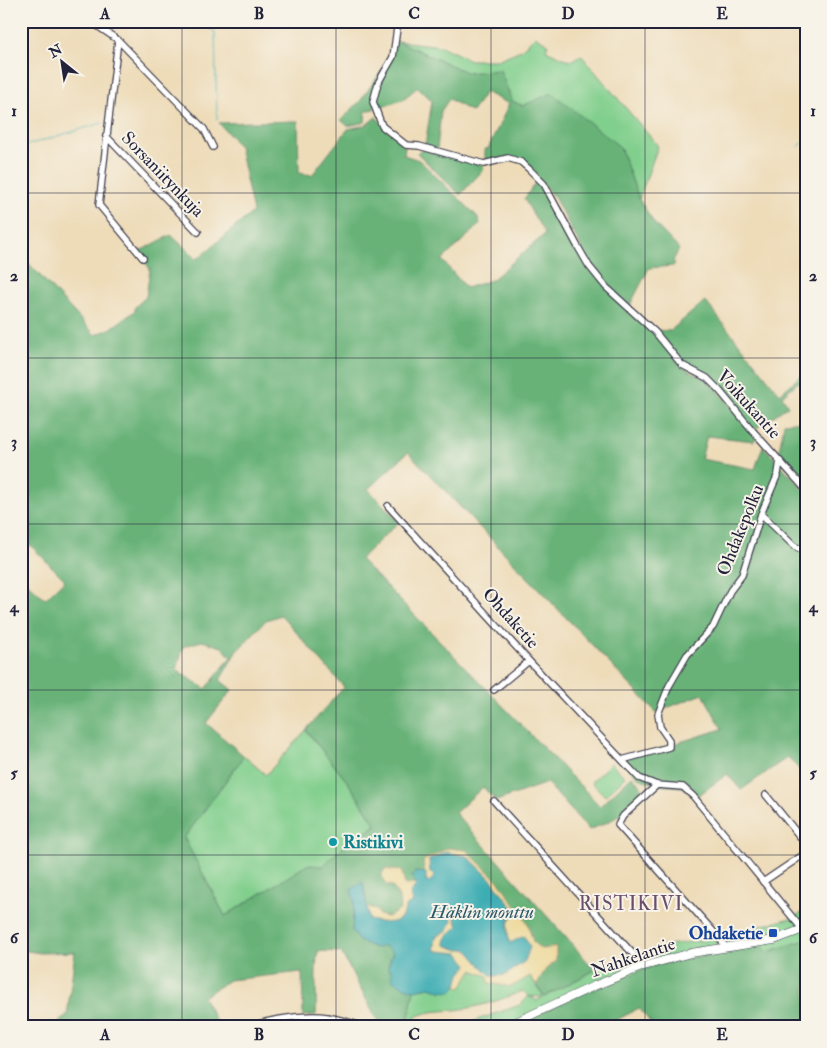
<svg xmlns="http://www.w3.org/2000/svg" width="827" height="1048" font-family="'IM FELL Double Pica',serif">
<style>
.green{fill:#81cf8d;stroke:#527864}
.forest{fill:#68b278;stroke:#456a5a;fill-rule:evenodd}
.sand{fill:#eeda9e;stroke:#887e6c}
.water{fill:#3cadb4;stroke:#2f6878}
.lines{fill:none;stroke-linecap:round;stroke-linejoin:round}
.stream{stroke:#3cadb4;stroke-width:1}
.street-casing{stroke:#413e4e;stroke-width:8}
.secondary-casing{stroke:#413e4e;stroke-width:9}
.street{stroke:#fff;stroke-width:5.5}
.secondary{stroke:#fff;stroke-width:8}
.grid{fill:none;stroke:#22223b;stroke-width:1;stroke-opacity:0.55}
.culture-dot{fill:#0f9aa8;stroke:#f7f3e8;stroke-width:2}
.transit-dot{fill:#1a4fb4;stroke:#f7f3e8;stroke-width:2}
.labels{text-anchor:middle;stroke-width:4;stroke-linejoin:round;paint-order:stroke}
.street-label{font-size:18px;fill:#22223b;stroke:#f7f3e8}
.culture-label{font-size:18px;font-weight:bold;fill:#0d838f;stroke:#f7f3e8;text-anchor:start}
.transit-label{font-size:18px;font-weight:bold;fill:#164399;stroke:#f7f3e8;text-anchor:end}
.neighbourhood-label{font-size:19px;letter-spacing:1px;fill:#6b4e6c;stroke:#f7f3e8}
.water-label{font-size:19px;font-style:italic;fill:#2c5a6b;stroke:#f7f3e8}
.neatline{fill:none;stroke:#22223b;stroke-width:2}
.grid-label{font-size:16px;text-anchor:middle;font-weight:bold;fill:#22223b}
</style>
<rect width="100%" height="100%" fill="#f7f3e8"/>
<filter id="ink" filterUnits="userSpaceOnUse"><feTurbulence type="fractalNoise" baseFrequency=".02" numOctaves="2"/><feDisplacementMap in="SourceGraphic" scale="10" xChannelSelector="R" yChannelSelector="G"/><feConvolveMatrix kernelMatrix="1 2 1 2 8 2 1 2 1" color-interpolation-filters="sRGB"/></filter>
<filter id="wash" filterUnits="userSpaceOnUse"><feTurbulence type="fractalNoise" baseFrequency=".0096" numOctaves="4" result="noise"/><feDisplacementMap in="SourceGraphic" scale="20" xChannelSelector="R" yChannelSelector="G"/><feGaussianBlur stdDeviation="1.12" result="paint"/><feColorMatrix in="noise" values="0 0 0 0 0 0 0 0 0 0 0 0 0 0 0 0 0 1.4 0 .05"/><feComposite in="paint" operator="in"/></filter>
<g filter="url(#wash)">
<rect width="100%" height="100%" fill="#eedcb9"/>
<!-- green -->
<path class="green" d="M535,36L548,44L546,50L570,61L581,55L658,146L639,199L620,147L512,101L499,70L468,73L397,41L441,46L470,60H497L521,50Z
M306,730L349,784L376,825L337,852L323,866L307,865L225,916L184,838L244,756L266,775Z
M611,763L625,777L605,796L591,782Z
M804,912L806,913V940L767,952L682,960L509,1027H424V1024L471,1022L520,1005L528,997L534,998L536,1001L543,997L528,996L523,991C503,999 483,1006 462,1009C444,1012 433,1009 415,1017L417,1023L420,1024V1027H407L414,990L430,987L441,991H451L457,985L461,988L472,970L488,976H530L544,997L595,970L643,953L668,945L712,939L725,934L772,923L791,918Z"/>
<!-- forest -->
<path class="forest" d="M397,41L468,73L500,70L512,101L522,106L552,93L620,147L639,199L654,223L679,249L673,261L675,264L673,266L649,268L629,307L607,286L591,265L554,197L522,160L485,159V149H488L509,104L485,92L472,112L449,99L441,111L437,149L425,146L432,101L418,87L402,100L377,109C372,91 390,58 397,41Z
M384,67L377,83L374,109L366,111L365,122L348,126L341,120L361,100Z
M376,117L405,146L404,155L419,160L477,216L480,224L442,260L466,288L492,280L545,234L524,199L538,179L588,267L653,332L681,366L706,380L718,390L756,438L754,441L707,436L701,459L755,469L763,446L806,492V777L788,757L741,790L727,774L695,798L683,787L657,785L639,778L622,760L722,729L703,694L656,712L408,452L368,489L399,522L360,559L600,806L632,776L642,787C633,813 612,820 589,830L547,783L496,801L483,787L455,813L595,970L544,997L537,985L546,969L556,961L532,942L528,924L423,861L426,873L415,872L417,884L392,886L399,897L400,910L388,917L379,915L376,909L367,907L363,883H360L351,890L354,900L352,931L359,941L385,946L393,952L388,967L402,986L414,990L407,1027L377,1020L341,952L318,951C314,971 317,993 316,1015L303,1016L302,972L229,980L203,997L216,1021L211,1027H51L67,1016L75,952L40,953L21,950V577L45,599L65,580L21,536V502L30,498L29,470L21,459V255L95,335L110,329L135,311V307L146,297L150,269L138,252L171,235L197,259L253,212L239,146L219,123L298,121L299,173L312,175L348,129L366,125ZM281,615L344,687L306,730L349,784L376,825L337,852L323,866L307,865L225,916L184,838L244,756L206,723L232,690L220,680L236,652L266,620ZM202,641L222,647L231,657L206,689L176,670L184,646Z
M421,149L483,165L484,169L460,195L417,153Z
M705,301L780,394L806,371V388L798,382L782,396L788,406L754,430L720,388L684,364L655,330L670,331Z
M806,418V487L778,457L784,423L804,421Z
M806,940V1027H654L639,1008L604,1027H509L583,994L651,967L681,960L761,946L767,952Z
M317,1020V1027H260L284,1022Z"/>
<!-- sand -->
<path class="sand" d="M448,848L466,850L500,883L528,924L533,942L541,949L556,947V961L546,969L537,985L530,976L511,987L489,983L488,976L472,970L461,988L457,985L460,974L468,964L444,952L437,951L434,949L436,937L448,930L451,916L442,909H452L458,926L446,937L445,945L459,950L467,948L484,969L510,944C507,930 506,921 516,912L491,879L467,856L436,875L431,881L426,882L423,861Z
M385,869L398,871L401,869L405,885L417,884L413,902L398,921L388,924L369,920L367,907L376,909L379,915L388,917L400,910L399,897L392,886L386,885L381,876Z"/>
<!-- water -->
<path class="water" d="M446,852L467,856L491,879L516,912C505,921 507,930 510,943L524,936L530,947L525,961L506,975L492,976L484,969L467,949L459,950L445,945L446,937L458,926L452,909L444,908L443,909L451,916L452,920L448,930L436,937L434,949L437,951L459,953L468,965L460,974L457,985L451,992L441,991L430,987L414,990L402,986L392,979V971L388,967L393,952L385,946L376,948L359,941L352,931L354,900L351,890L360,883H363L369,920C382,923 404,927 405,907L413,902L410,893L417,884L412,877L415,872L426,873V882L431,881L435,875L430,873L429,860Z"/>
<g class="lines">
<!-- stream -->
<path class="stream" d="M197,21L215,32L217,120
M21,147L102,123
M799,147L806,138"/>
</g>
</g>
<g filter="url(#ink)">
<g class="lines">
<defs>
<path id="street" d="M90,21L118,40L99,205L143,258
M398,21L393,57L378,83L373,102L382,126L406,145L419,146L484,164L508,158L521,162L529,169L544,184L578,247L589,266L606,287L655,332L682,365L707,378L719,390L753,431L806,490
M118,40L204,129L213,147
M106,136L198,232
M388,506L529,661L639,778L657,785L683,787L693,796L802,929
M761,514L794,546L806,552
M494,690L529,661
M622,760L669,747V740L660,727L658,714L669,686L687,655L713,627L730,591L742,575L761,514L778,474L780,461
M657,785L623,816L618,825L721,940L726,948
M766,795L806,844
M494,801L644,966
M763,882L806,853
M250,1027C268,1019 308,1014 327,1017C339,1019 352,1023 364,1027"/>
<path id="secondary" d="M505,1027L594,986L644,966L691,953L774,940L806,928"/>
</defs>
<!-- street casing -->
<use href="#street" class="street-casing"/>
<!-- secondary casing -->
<use href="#secondary" class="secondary-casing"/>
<!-- street -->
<use href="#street" class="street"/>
<!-- secondary -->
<use href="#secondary" class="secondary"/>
</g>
</g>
<!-- grid -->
<path class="grid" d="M182,21V1027M336,21V1027M491,21V1027M645,21V1027M21,193H806M21,358H806M21,524H806M21,690H806M21,855H806"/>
<!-- markers -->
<circle class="culture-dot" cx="333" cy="842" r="5"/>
<rect class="transit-dot" x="768" y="928" width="10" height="10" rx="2.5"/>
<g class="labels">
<!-- street labels -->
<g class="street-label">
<text transform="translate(163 174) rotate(46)" y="6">Sorsaniitynkuja</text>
<text transform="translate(749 404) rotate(48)" y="6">Voikukantie</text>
<text transform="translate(740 530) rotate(-68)" y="6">Ohdakepolku</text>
<text transform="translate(511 618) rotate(48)" y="6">Ohdaketie</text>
<text transform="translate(633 957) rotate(-19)" y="6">Nahkelantie</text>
</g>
<!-- culture labels -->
<g class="culture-label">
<text x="343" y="848">Ristikivi</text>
</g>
<!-- transit labels -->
<g class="transit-label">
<text x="763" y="939">Ohdaketie</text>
</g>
<!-- neighbourhood labels -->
<g class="neighbourhood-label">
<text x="631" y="910">RISTIKIVI</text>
</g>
<!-- water labels -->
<g class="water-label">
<text x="482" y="918">Häklin monttu</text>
</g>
</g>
<!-- margin -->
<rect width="827" height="1048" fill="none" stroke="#f7f3e8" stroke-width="55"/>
<!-- north arrow -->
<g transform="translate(62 62) rotate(330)" stroke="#f7f3e8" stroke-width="4" paint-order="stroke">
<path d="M0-4L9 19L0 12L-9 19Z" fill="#22223b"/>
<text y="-8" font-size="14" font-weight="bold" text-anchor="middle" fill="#22223b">N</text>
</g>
<rect x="28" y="28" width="772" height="992" class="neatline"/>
<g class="grid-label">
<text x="105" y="19">A</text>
<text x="259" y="19">B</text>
<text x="414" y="19">C</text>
<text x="568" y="19">D</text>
<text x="722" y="19">E</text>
<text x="14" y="116">1</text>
<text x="813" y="116">1</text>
<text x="14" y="281">2</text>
<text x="813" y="281">2</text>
<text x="14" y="447">3</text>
<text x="813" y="447">3</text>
<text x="14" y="612">4</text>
<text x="813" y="612">4</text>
<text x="14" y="778">5</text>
<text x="813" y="778">5</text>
<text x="14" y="943">6</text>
<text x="813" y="943">6</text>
<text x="105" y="1040">A</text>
<text x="259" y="1040">B</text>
<text x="414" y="1040">C</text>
<text x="568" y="1040">D</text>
<text x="722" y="1040">E</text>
</g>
</svg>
